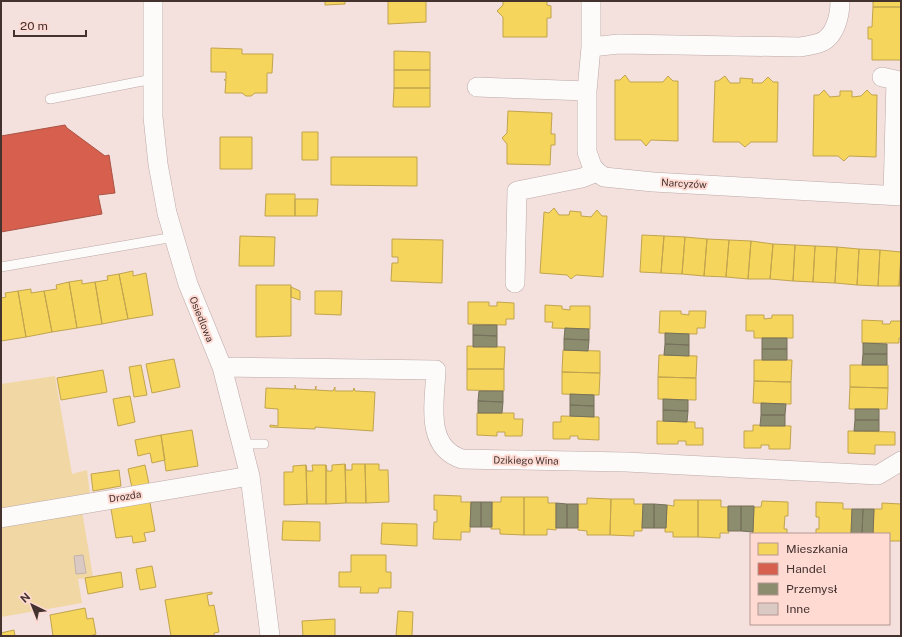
<svg xmlns="http://www.w3.org/2000/svg" width="902" height="637" font-family="'Public Sans',sans-serif">
<style>
.green{fill:#f0d7a4}
.homes{fill:#f6d55c;stroke:#c1a44e}
.shops{fill:#d6604d;stroke:#aa5244}
.industry{fill:#8c8c6e;stroke:#76715b}
.building{fill:#dacac3;stroke:#c2b2ad}
.lines{fill:none;stroke-linecap:round;stroke-linejoin:round}
.service-casing{stroke:#bbaaa7;stroke-width:10}
.minor-casing{stroke:#bbaaa7;stroke-width:20}
.service{stroke:#fdfafa;stroke-width:9}
.minor{stroke:#fdfafa;stroke-width:19}
.labels{text-anchor:middle;stroke-width:4;stroke-linejoin:round;paint-order:stroke}
.street-label{font-size:10px;fill:#44322f;stroke:#fedad2}
</style>
<rect width="100%" height="100%" fill="#f4e0dc"/>
<!-- green -->
<path class="green" d="M55,376L72,474L87,470L90,495L1,510V384Z
M82,511L93,577L78,579L82,603L1,617V525Z"/>
<!-- homes -->
<path class="homes" d="M325,1H345V4L325,5Z
M388,1H426V22L388,24Z
M503,1H547V5L551,6V18H547V37H503V17L497,11L503,5Z
M873,1H901V7H873Z
M873,7H901V60H872V39H868V27H872Z
M211,48L242,49V54H273L272,73H267V93H255L251,96H246L242,93H225L226,80H224L226,79V72H211Z
M394,51L430,52V70H394Z
M394,70H430V88H394Z
M625,75L630,82H663L668,76L673,81H678V141L651,140L646,146L641,140H615V80H620Z
M725,76L730,83H740V78L753,79L752,83H762L768,77L773,82H778L777,142H751L745,147L739,142H713L715,81H718Z
M394,88H430V107H393Z
M824,90L830,97L840,96V91H852V97L861,96L867,90L872,95H877L876,157L849,156L844,161L838,156H813L814,95H819Z
M508,111L552,113L551,134H555V145H551L550,165L507,164V144L502,138L507,133Z
M302,132H318V160H302Z
M220,137H252V169H220Z
M331,157H417V186L331,185Z
M266,194H295V216H265Z
M295,199H318L317,216H295Z
M554,208L559,215H569L570,211L581,212V216L591,217L597,210L602,216H607L603,277L576,275L571,279L567,275L540,273L544,212L549,213Z
M642,235L664,236L661,273L640,272Z
M240,236L275,237L274,266H239Z
M664,236L685,237L682,274L661,273Z
M685,237L707,239L704,276L682,274Z
M392,239L443,240L442,283L391,281L392,263H398V257H392Z
M707,239L729,240L726,277L704,276Z
M729,240L751,241L748,279L726,277Z
M751,241L773,244L770,279H748Z
M773,244L795,245L793,281L770,279Z
M795,245L815,246L813,282L793,281Z
M815,246L837,247L835,283L813,282Z
M837,247L859,249L857,285L835,283Z
M859,249L880,250L878,286L857,285Z
M880,250L901,252L899,286H878Z
M901,261V286H899Z
M133,271V276L146,273L153,315L128,319L119,274Z
M119,274L128,319L102,324L95,282L108,280L107,276Z
M82,280V284L95,282L102,324L77,328L69,282Z
M69,282L77,328L52,332L44,291L57,289L56,285Z
M256,285H291V336L256,337Z
M291,287L300,291V300L291,297Z
M31,289V293L44,291L52,332L26,337L18,291Z
M18,291L26,337L1,341V298L6,297L5,293Z
M315,291H342L341,315L315,314Z
M468,302H489V306H497V302L514,303V319H506V325L468,324Z
M545,305L562,306V309L570,310V306H590V329L552,328L553,322H545Z
M660,311H681V314L689,315V311H706L705,328H697V334L659,333Z
M746,315H764V319L772,318V315H793V338H754V331H746Z
M862,320L883,321L882,324H890L891,321H901V338H899V343H862Z
M467,346L505,347L504,369H467Z
M563,350L600,351V373L562,372Z
M659,355L697,356L696,378L658,377Z
M174,359L180,387L152,393L146,364Z
M754,360H792L791,382L754,381Z
M141,365L147,395L134,397L129,367Z
M850,365H888V388L850,387Z
M467,369H504V391L467,390Z
M103,370L107,392L61,400L57,378Z
M562,372L600,373L599,395L562,394Z
M658,377L696,378V400L658,399Z
M754,381L791,382V404L753,403Z
M295,385L296,389L315,390L316,386V390L333,391L335,387V391H353L354,388L355,391L375,392L373,431L315,427V429L270,427V425L278,426V409L265,408L266,388L295,389Z
M850,387L888,388L887,409H849Z
M130,396L135,422L118,426L113,399Z
M477,413H514V419H523L522,436H505V432H497V436L477,435Z
M561,416L599,417V440L578,439V436H570V439H553V422H561Z
M657,421L695,422V428H703V445H686V441H678V444H657Z
M753,425L791,426L790,449H769V445H761V448H744V431H753Z
M192,430L198,466L166,471L161,435Z
M848,431L895,432V445H875V454L848,453Z
M161,435L165,460L152,463L150,453L138,456L135,440Z
M345,464L346,470H352V464H365L366,503H346Z
M345,464L346,503L326,504V465L327,471H332V465Z
M365,464H379V470H388L389,502L366,503Z
M145,465L149,484L132,488L128,469Z
M306,465L307,504L284,505V472H293V466Z
M312,465H326V504H307L306,465L307,471H313Z
M119,470L121,486L93,491L91,474Z
M434,495L461,496V502H471L470,532H461V540L433,539L434,522H437V510H434Z
M149,497L155,531L144,533L146,541L133,543L132,536L116,538L110,503Z
M501,497H524V535L500,534V529H491L492,502H501Z
M524,497H548V503H556V530L547,529V535H524Z
M587,498L611,499L610,535H587V531L578,530V504H587Z
M611,499H634V504H643L642,531H634V536L610,535Z
M674,500H698V537H673V532H665V528H666L667,505L674,506Z
M698,500H721V507H728V531L729,533H720V538L698,537Z
M762,501L788,502V516H785L784,529H787V534H751L753,532L754,507H761Z
M816,502L843,503V509H852L851,534H816V529H819V517H816Z
M882,503L901,504V541H889V534H873L874,509H882Z
M283,521L320,522V541L282,540Z
M382,523L417,524V546L381,544Z
M351,555H386V572H391V588H379L378,593H360L361,587H339V572H351Z
M152,566L156,587L140,590L136,569Z
M121,572L123,587L88,594L85,578Z
M212,592V594L207,595L209,606L214,605L219,632L214,633V636H171L165,600Z
M85,608L87,619L93,618L96,634L90,636H53L50,615Z
M398,611L413,612L412,636H396Z
M335,619V636H303L302,621Z
M14,630L15,636H1V633Z"/>
<!-- shops -->
<path class="shops" d="M65,125L67,128L105,156L109,155L115,193L98,195L102,214L1,232V136Z"/>
<!-- industry -->
<path class="industry" d="M473,325H497V336L473,335Z
M565,328L589,329V340L564,339Z
M665,333L689,334V345L665,344Z
M473,335L497,336V347H473Z
M762,338H787V349H762Z
M564,339L589,340L588,351L564,350Z
M863,343L887,344V354H863Z
M665,344L689,345V356L664,355Z
M762,349H787V360H762Z
M863,354H887V365H862Z
M479,391H503V402L478,401Z
M570,394L594,395V406L570,405Z
M663,399L688,400V411L663,410Z
M478,401L503,402L502,413H478Z
M761,403L786,404L785,415H761Z
M570,405L594,406V417L570,416Z
M855,409H879V420H855Z
M663,410L688,411L687,422L663,421Z
M761,415H785V426H760Z
M855,420H879V431H854Z
M471,502H481V527H470Z
M481,502H492V527H481Z
M556,503L567,504V528H556Z
M567,504H578V528H567Z
M643,504H654V528H642Z
M654,504L667,505L666,528H654Z
M728,506H741V531H728Z
M741,506H754L753,532L741,531Z
M852,509H863L862,534H851Z
M863,509H874L873,534H862Z"/>
<!-- building -->
<path class="building" d="M83,555L86,573L76,574L74,556Z"/>
<g class="lines">
<defs>
<path id="service" d="M50,99L153,79
M1,267L174,237
M242,444H264"/>
<path id="minor" d="M153,1V117L158,164L167,213L188,284L222,367L250,476L270,636
M591,1V47L587,91V152L592,166L597,172L604,177L653,182L901,196
M591,47L619,44L800,47C806,46 813,45 819,43C835,38 840,16 840,1
M882,77L896,80L893,195
M477,87L587,91
M515,283L517,191L582,178L597,172
M222,367L436,370C435,401 424,447 462,459L626,462L878,475L901,461
M1,518L250,476"/>
</defs>
<!-- service casing -->
<use href="#service" class="service-casing"/>
<!-- minor casing -->
<use href="#minor" class="minor-casing"/>
<!-- service -->
<use href="#service" class="service"/>
<!-- minor -->
<use href="#minor" class="minor"/>
</g>
<g class="labels">
<!-- street labels -->
<g class="street-label">
<text transform="translate(684 183) rotate(3)" y="4">Narcyzów</text>
<text transform="translate(202 319) rotate(68)" y="4">Osiedlowa</text>
<text transform="translate(526 460) rotate(1)" y="4">Dzikiego Wina</text>
<text transform="translate(125 496) rotate(-9)" y="4">Drozda</text>
</g>
</g>
<!-- border -->
<rect width="902" height="637" fill="none" stroke="#44322f" stroke-width="4"/>
<!-- legend -->
<rect x="750" y="533" width="140" height="92" fill="#fedad2" stroke="#b49791"/>
<rect x="758" y="543" width="20" height="12" fill="#f6d55c" stroke="#b49791"/>
<text x="786" y="553" font-size="12" fill="#44322f">Mieszkania</text>
<rect x="758" y="563" width="20" height="12" fill="#d6604d" stroke="#b49791"/>
<text x="786" y="573" font-size="12" fill="#44322f">Handel</text>
<rect x="758" y="583" width="20" height="12" fill="#8c8c6e" stroke="#b49791"/>
<text x="786" y="593" font-size="12" fill="#44322f">Przemysł</text>
<rect x="758" y="603" width="20" height="12" fill="#dacac3" stroke="#b49791"/>
<text x="786" y="613" font-size="12" fill="#44322f">Inne</text>
<!-- north arrow -->
<g transform="translate(32 605) rotate(317)" stroke="#fedad2" stroke-width="3" paint-order="stroke">
<path d="M0-3L7 15L0 10L-7 15Z" fill="#44322f"/>
<text y="-6" font-size="11" font-weight="bold" text-anchor="middle" fill="#44322f">N</text>
</g>
<!-- scale -->
<path d="M14 30v6h72v-6" fill="none" stroke="#44322f" stroke-width="2"/>
<text x="20" y="30" font-size="12" fill="#44322f" stroke="#fedad2" stroke-width="3" paint-order="stroke">20 m</text>
</svg>
